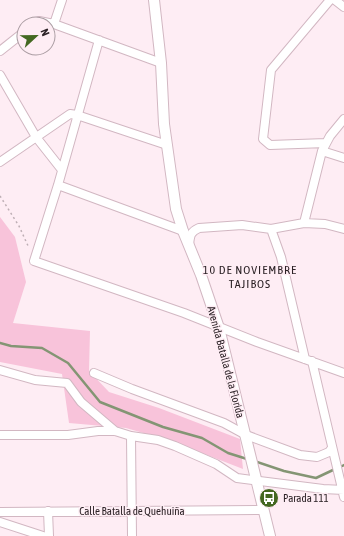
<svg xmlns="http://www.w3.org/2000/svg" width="344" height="536" font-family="'Asap Condensed',sans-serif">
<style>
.green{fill:#f8c3da}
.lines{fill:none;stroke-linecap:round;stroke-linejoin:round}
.stream{stroke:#849574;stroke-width:2.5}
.minor-casing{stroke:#d2b7c2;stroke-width:10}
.tertiary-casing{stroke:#d2b7c2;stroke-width:12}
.path{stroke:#beafb5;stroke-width:1.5;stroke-dasharray:2 3;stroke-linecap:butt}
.minor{stroke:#fff;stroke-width:8}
.tertiary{stroke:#fff;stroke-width:10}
.labels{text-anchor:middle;stroke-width:3;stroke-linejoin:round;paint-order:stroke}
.street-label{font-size:11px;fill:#2c2226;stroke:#feedf4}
.poi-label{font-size:11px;fill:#2c2226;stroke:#feedf4;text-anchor:start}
.neighbourhood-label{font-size:12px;letter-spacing:1px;fill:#2c2226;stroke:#feedf4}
</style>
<rect width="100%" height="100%" fill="#feedf4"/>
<!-- green -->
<path class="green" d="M0,217L15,237L26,282L13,323L90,331L89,371L109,392L159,408L240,439L243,469L171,441L126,428L69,423L62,374L0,362Z"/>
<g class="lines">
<!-- stream -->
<path class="stream" d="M0,343L11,346L42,348L68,363L100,402L163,427L202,438L228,453L247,459
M254,461L284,471L316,478L333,470
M342,466L344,465"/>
<defs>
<path id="minor" d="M335,0L344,7
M35,24L39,21L54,24L161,63
M54,24L62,0
M99,40L58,185L34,261L184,313L257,342L344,373
M0,51L24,32
M0,75L36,137L62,170
M326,143L270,145L263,139L271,70L330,0
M322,151L344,158
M0,162L70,114L77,115L167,145
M58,185L183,231
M304,223L322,151L330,136L344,119
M271,229L281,257L305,359
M189,245C190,236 190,232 199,228L242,225L271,229L304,223L325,224L344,229
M312,361L344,497
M0,370L35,380L67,383L81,402L115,431
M94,373L132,389L224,423L246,435L300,455L317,457L329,452L332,448
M0,435H68L98,431H115L131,436L158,440L175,446L216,464L237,478L323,489L344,490
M131,436L132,536
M48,511L49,536
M0,512L264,510
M0,522L43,536"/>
<path id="tertiary" d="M154,0L161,63L164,124L176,209L183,231L201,275L219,328L270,536"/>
</defs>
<!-- minor casing -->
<use href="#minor" class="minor-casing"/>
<!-- tertiary casing -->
<use href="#tertiary" class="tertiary-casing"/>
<!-- path -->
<path class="path" d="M0,196L19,226L29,248"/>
<!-- minor -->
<use href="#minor" class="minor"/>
<!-- tertiary -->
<use href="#tertiary" class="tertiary"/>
</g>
<!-- icons -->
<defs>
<symbol id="bus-disc" viewBox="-11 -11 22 22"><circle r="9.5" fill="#436821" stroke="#feedf4"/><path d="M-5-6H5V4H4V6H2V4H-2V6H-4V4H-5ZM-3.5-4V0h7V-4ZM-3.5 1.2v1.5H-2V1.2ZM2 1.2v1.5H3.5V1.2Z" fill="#fff"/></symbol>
</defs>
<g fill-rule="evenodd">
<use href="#bus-disc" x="258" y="487" width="22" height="22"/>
</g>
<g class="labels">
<!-- street labels -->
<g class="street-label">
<text transform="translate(226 362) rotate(75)" y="4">Avenida Batalla de la Florida</text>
<text x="132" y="515">Calle Batalla de Quehuiña</text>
</g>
<!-- poi labels -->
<g class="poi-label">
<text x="283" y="502">Parada 111</text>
</g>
<!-- neighbourhood labels -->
<g class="neighbourhood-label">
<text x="250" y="274">10 DE NOVIEMBRE<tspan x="250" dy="14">TAJIBOS</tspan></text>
</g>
</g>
<!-- north arrow -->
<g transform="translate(36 36) rotate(68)"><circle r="19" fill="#feedf4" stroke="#aa9ca2"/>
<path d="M0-3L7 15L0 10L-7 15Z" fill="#436821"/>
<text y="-6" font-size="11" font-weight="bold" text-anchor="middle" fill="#2c2226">N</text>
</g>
</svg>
